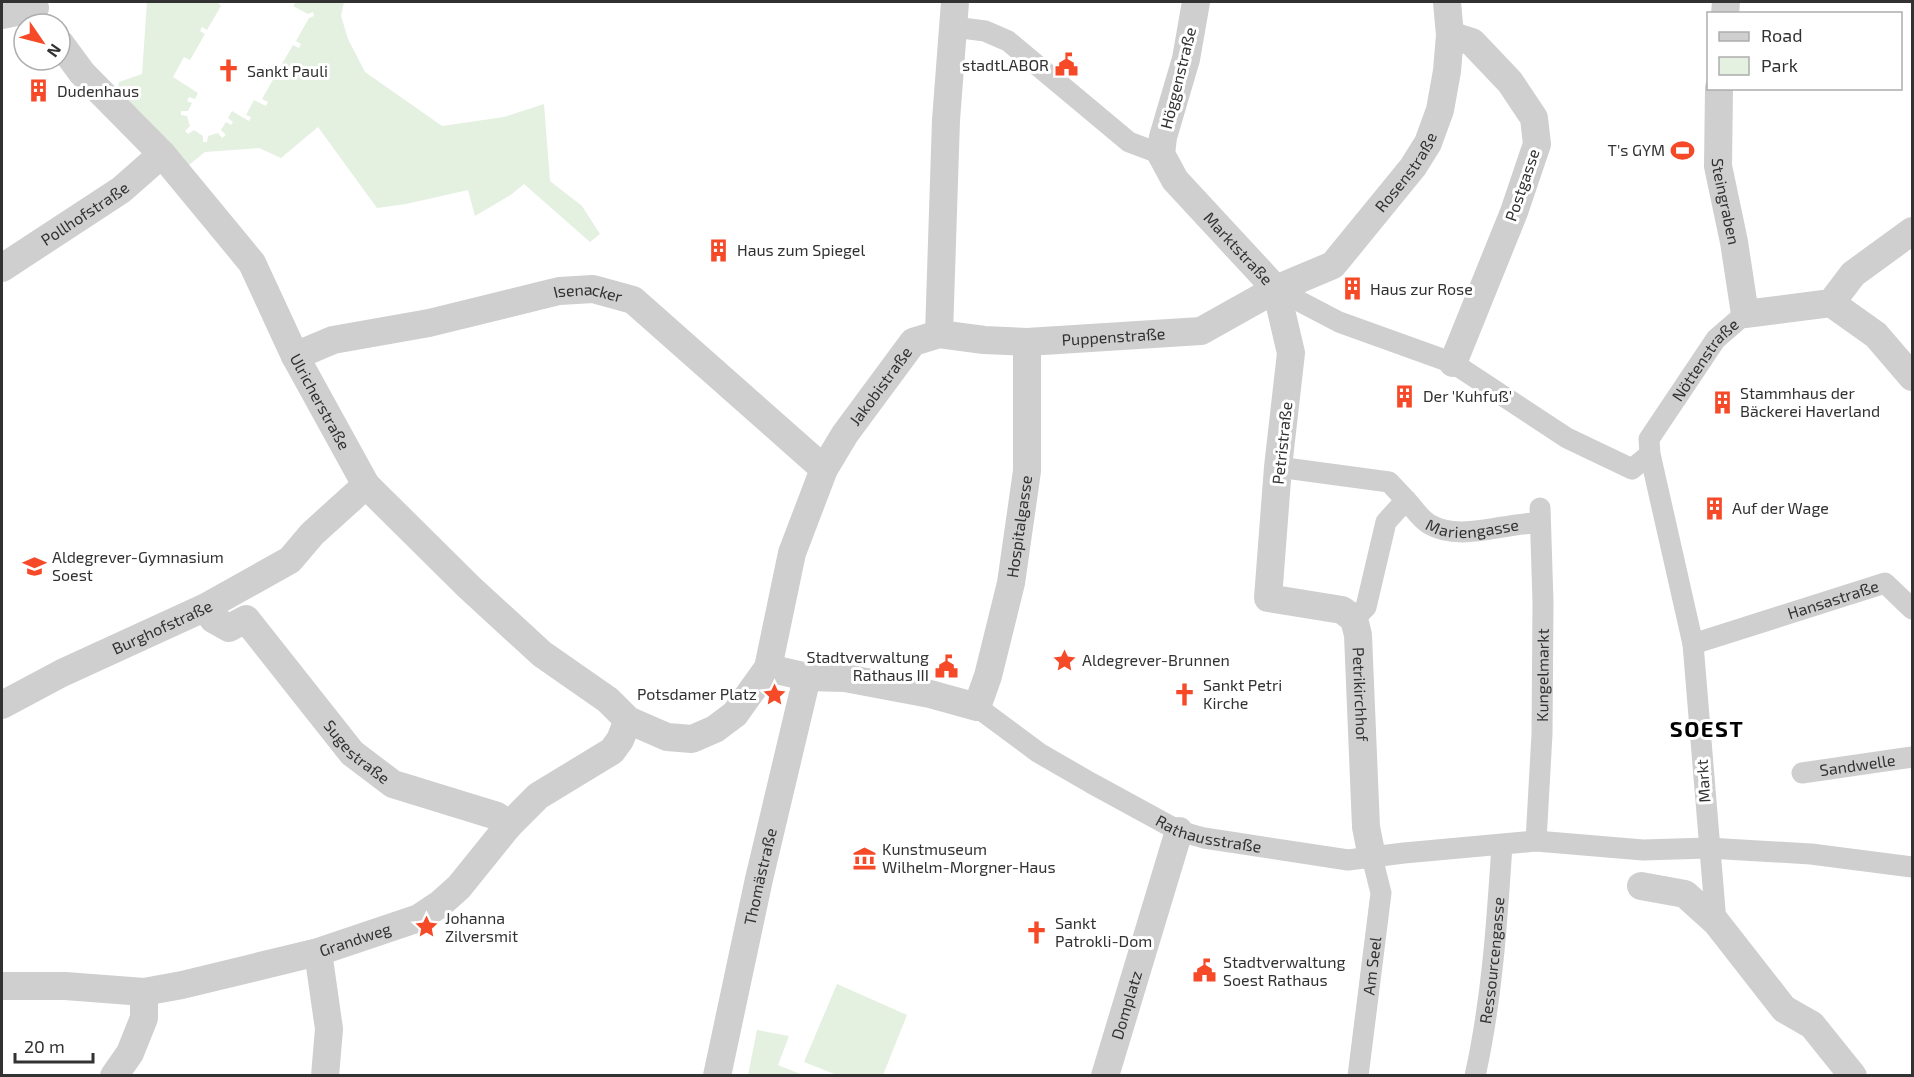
<svg xmlns="http://www.w3.org/2000/svg" width="1914" height="1077" font-family="'Exo 2',sans-serif">
<style>
.green{fill:#e4f0e0}
.lines{fill:none;stroke-linecap:round;stroke-linejoin:round}
.pedestrian{stroke:#cfcfcf;stroke-width:21}
.minor{stroke:#cfcfcf;stroke-width:28}
.labels{text-anchor:middle;stroke-width:6;stroke-linejoin:round;paint-order:stroke}
.poi-label{font-size:16px;fill:#323232;stroke:#fff;text-anchor:start}
.street-label{font-size:16px;fill:#323232;stroke:#fff}
.district-label{font-size:22px;font-weight:bold;letter-spacing:1.5px;fill:#000;stroke:#fff}
</style>
<rect width="100%" height="100%" fill="#fff"/>
<!-- green -->
<path class="green" d="M147,2H217L221,6L207,30L202,27L200,31L205,34L190,60L184,57L173,77L198,93L195,99L189,97L187,101L192,103L188,111H181V115L187,116L190,126L185,131L188,134L194,130L203,136V142H207L208,136L218,133L222,138L226,135L221,130L226,122L231,125L233,122L228,118L232,111L249,121L251,117L246,115L254,100L266,106L268,102L262,99L277,73L283,77L285,73L279,69L293,45L299,48L301,44L296,41L309,18L314,16L313,12L308,14L293,6L296,2H344L341,16L348,39L365,72L442,126L504,117L544,104L550,181L582,206L600,234L590,242L524,184L512,194L475,216L468,190L406,204L377,208L318,127L281,158L259,148L205,152L180,172L116,99L119,82L142,74Z
M837,984L907,1015L883,1075H837L804,1062Z
M757,1030L789,1036L778,1065L803,1075H748Z"/>
<g class="lines">
<!-- pedestrian -->
<g class="pedestrian">
<path d="M954,27L985,31L1008,41L1129,142L1161,154"/>
<path d="M1276,289L1339,322L1453,363L1567,438L1632,469L1650,454"/>
<path d="M1278,467L1389,482L1406,500"/>
<path id="s1" d="M1354,619L1366,607L1386,522L1406,500C1413,507 1420,519 1429,524C1461,543 1504,522 1540,523"/>
<path id="s2" d="M1693,644L1885,583L1912,609"/>
<path id="s3" d="M977,707L1039,753L1091,783L1179,831L1204,838L1348,860L1404,853L1536,841L1643,850L1708,848L1811,854L1912,867"/>
<path id="s4" d="M1802,773L1912,757"/>
<path id="s5" d="M1536,841L1542,734L1543,602L1540,508"/>
<path id="s6" d="M1716,922L1693,644L1650,454L1649,439L1716,339L1745,314"/>
<path id="s7" d="M1358,1076L1381,893L1372,857"/>
<path id="s8" d="M1475,1076C1492,1000 1497,922 1502,845"/>
</g>
<!-- minor -->
<g class="minor">
<path id="s9" d="M1196,2L1186,59L1163,137L1161,154L1175,180L1276,289L1291,353L1278,467L1268,598L1342,610L1354,619L1358,635L1366,827L1372,857"/>
<path d="M1725,14L1726,2"/>
<path d="M2,15L35,8"/>
<path d="M1450,35L1472,42L1510,82L1534,118L1537,144L1514,212L1453,363"/>
<path id="s10" d="M60,43L82,73L162,154L252,263L295,356L366,485L469,587L542,654L608,700L628,720L667,737L692,739L715,729L735,714L768,668L792,553L824,469L845,434L913,342L939,334L984,340L1027,342L1201,331L1276,289L1333,265L1413,167L1428,143L1440,110L1447,71L1450,35L1447,2"/>
<path id="s11" d="M1719,88L1718,166L1734,242L1745,314L1831,303L1853,274L1912,231"/>
<path id="s12" d="M2,268L121,190L162,154"/>
<path d="M1831,303L1876,335L1912,377"/>
<path d="M939,334L946,120L955,2"/>
<path id="s13" d="M295,356L333,340L429,323L559,291L593,289L633,300L824,469"/>
<path id="s14" d="M206,607L213,619L229,628L246,619L352,753L393,784L497,816L509,825"/>
<path id="s15" d="M768,668L807,677L845,678L930,694L977,707L988,676L1011,583L1027,471V342"/>
<path id="s16" d="M2,705L62,673L206,607L290,560L312,534L366,485"/>
<path d="M1641,886L1685,894L1716,922L1784,1009L1812,1025L1853,1076"/>
<path d="M318,952L329,1029L325,1076"/>
<path id="s17" d="M2,986H65L144,992L182,985L318,952L419,918L440,904L459,887L509,825L538,796L612,751L620,740L628,720"/>
<path d="M114,1076L130,1053L144,1018V992"/>
<path id="s18" d="M717,1076L759,879L807,677"/>
<path id="s19" d="M1105,1076L1179,831"/>
</g>
</g>
<!-- icons -->
<defs>
<symbol id="civic-bare" viewBox="-9 -9 18 18"><path d="M-.6-6.5H3V-4.5H.6V-3L4-1V1h2V6H-6V1h2V-1L-.6-3ZM-1.2 2.5V6h2.4V2.5Z" fill="#f54928" stroke="#fff" stroke-width="2.5" paint-order="stroke"/></symbol>
<symbol id="church-bare" viewBox="-9 -9 18 18"><path d="M-1.2-6h2.4v3.5h3.3v2.4h-3.3V6h-2.4V-.1h-3.3v-2.4h3.3Z" fill="#f54928" stroke="#fff" stroke-width="2.5" paint-order="stroke"/></symbol>
<symbol id="building-bare" viewBox="-9 -9 18 18"><path d="M-4-6H4V6H1V3H-1V6H-4ZM-2.5-4.3h1.7v1.8h-1.7ZM.8-4.3h1.7v1.8H.8ZM-2.5-1h1.7V.8h-1.7ZM.8-1h1.7V.8H.8Z" fill="#f54928" stroke="#fff" stroke-width="2.5" paint-order="stroke"/></symbol>
<symbol id="stadium-bare" viewBox="-9 -9 18 18"><path d="M0-5a6.5 5 0 1 0 0 10a6.5 5 0 1 0 0-10ZM-3.5-1.8h7v3.6h-7Z" fill="#f54928" stroke="#fff" stroke-width="2.5" paint-order="stroke"/></symbol>
<symbol id="school-bare" viewBox="-9 -9 18 18"><path d="M0-5L7-2L0 1L-7-2ZM-4 1L0 2.5L4 1V4Q0 6-4 4Z" fill="#f54928" stroke="#fff" stroke-width="2.5" paint-order="stroke"/></symbol>
<symbol id="sight-bare" viewBox="-9 -9 18 18"><path d="M0-6L1.8-2.2L6-1.7L2.9 1.2L3.7 5.4L0 3.3L-3.7 5.4L-2.9 1.2L-6-1.7L-1.8-2.2Z" fill="#f54928" stroke="#fff" stroke-width="2.5" paint-order="stroke"/></symbol>
<symbol id="museum-bare" viewBox="-9 -9 18 18"><path d="M0-6L6-3V-2H-6V-3ZM-5-1h2V3h-2ZM-1-1h2V3h-2ZM3-1h2V3H3ZM-6 4H6V6H-6Z" fill="#f54928" stroke="#fff" stroke-width="2.5" paint-order="stroke"/></symbol>
</defs>
<g fill-rule="evenodd">
<use href="#civic-bare" x="1050" y="48" width="33" height="33"/>
<use href="#church-bare" x="212" y="54" width="33" height="33"/>
<use href="#building-bare" x="22" y="74" width="33" height="33"/>
<use href="#stadium-bare" x="1666" y="134" width="33" height="33"/>
<use href="#building-bare" x="702" y="234" width="33" height="33"/>
<use href="#building-bare" x="1336" y="272" width="33" height="33"/>
<use href="#building-bare" x="1388" y="380" width="33" height="33"/>
<use href="#building-bare" x="1706" y="386" width="33" height="33"/>
<use href="#building-bare" x="1698" y="492" width="33" height="33"/>
<use href="#school-bare" x="18" y="550" width="33" height="33"/>
<use href="#sight-bare" x="1048" y="644" width="33" height="33"/>
<use href="#civic-bare" x="930" y="650" width="33" height="33"/>
<use href="#sight-bare" x="758" y="678" width="33" height="33"/>
<use href="#church-bare" x="1168" y="678" width="33" height="33"/>
<use href="#museum-bare" x="848" y="842" width="33" height="33"/>
<use href="#sight-bare" x="410" y="910" width="33" height="33"/>
<use href="#church-bare" x="1020" y="916" width="33" height="33"/>
<use href="#civic-bare" x="1188" y="954" width="33" height="33"/>
</g>
<g class="labels">
<!-- poi labels -->
<g class="poi-label">
<text x="1049" y="71" text-anchor="end">stadtLABOR</text>
<text x="247" y="77">Sankt Pauli</text>
<text x="57" y="97">Dudenhaus</text>
<text x="1665" y="156" text-anchor="end">T's GYM</text>
<text x="737" y="256">Haus zum Spiegel</text>
<text x="1370" y="295">Haus zur Rose</text>
<text x="1740" y="399">Stammhaus der<tspan x="1740" dy="18">Bäckerei Haverland</tspan></text>
<text x="1423" y="402">Der 'Kuhfuß'</text>
<text x="1732" y="514">Auf der Wage</text>
<text x="52" y="563">Aldegrever-Gymnasium<tspan x="52" dy="18">Soest</tspan></text>
<text x="929" y="663" text-anchor="end">Stadtverwaltung<tspan x="929" dy="18">Rathaus III</tspan></text>
<text x="1082" y="666">Aldegrever-Brunnen</text>
<text x="1203" y="691">Sankt Petri<tspan x="1203" dy="18">Kirche</tspan></text>
<text x="757" y="700" text-anchor="end">Potsdamer Platz</text>
<text x="882" y="855">Kunstmuseum<tspan x="882" dy="18">Wilhelm-Morgner-Haus</tspan></text>
<text x="445" y="924">Johanna<tspan x="445" dy="18">Zilversmit</tspan></text>
<text x="1055" y="929">Sankt<tspan x="1055" dy="18">Patrokli-Dom</tspan></text>
<text x="1223" y="968">Stadtverwaltung<tspan x="1223" dy="18">Soest Rathaus</tspan></text>
</g>
<!-- street labels -->
<g class="street-label">
<text transform="translate(1178 78) rotate(-76)" y="6">Höggenstraße</text>
<text dy="6" stroke="none"><textPath href="#s10" startOffset="1988">Rosenstraße</textPath></text>
<text transform="translate(1522 185) rotate(-71)" y="6">Postgasse</text>
<text dy="6" stroke="none"><textPath href="#s11" startOffset="114">Steingraben</textPath></text>
<text dy="6" stroke="none"><textPath href="#s12" startOffset="99">Pollhofstraße</textPath></text>
<text dy="6" stroke="none"><textPath href="#s9" startOffset="279">Marktstraße</textPath></text>
<text dy="6" stroke="none"><textPath href="#s13" startOffset="302">Isenacker</textPath></text>
<text dy="6" stroke="none"><textPath href="#s10" startOffset="1634">Puppenstraße</textPath></text>
<text dy="6" stroke="none"><textPath href="#s6" startOffset="586">Nöttenstraße</textPath></text>
<text dy="6" stroke="none"><textPath href="#s10" startOffset="1377">Jakobistraße</textPath></text>
<text dy="6" stroke="none"><textPath href="#s10" startOffset="447">Ulricherstraße</textPath></text>
<text transform="translate(1282 443) rotate(-84)" y="6">Petristraße</text>
<text dy="6" stroke="none"><textPath href="#s1" startOffset="212">Mariengasse</textPath></text>
<text dy="6" stroke="none"><textPath href="#s15" startOffset="399">Hospitalgasse</textPath></text>
<text dy="6" stroke="none"><textPath href="#s2" startOffset="147">Hansastraße</textPath></text>
<text dy="6" stroke="none"><textPath href="#s16" startOffset="178">Burghofstraße</textPath></text>
<text dy="6" stroke="none"><textPath href="#s5" startOffset="166">Kungelmarkt</textPath></text>
<text dy="6" stroke="none"><textPath href="#s9" startOffset="812">Petrikirchhof</textPath></text>
<text dy="6" stroke="none"><textPath href="#s14" startOffset="225">Sugestraße</textPath></text>
<text dy="6" stroke="none"><textPath href="#s4" startOffset="56">Sandwelle</textPath></text>
<text transform="translate(1703 781) rotate(-94)" y="6">Markt</text>
<text dy="6" stroke="none"><textPath href="#s3" startOffset="267">Rathausstraße</textPath></text>
<text dy="6" stroke="none"><textPath href="#s18" startOffset="204">Thomästraße</textPath></text>
<text dy="6" stroke="none"><textPath href="#s17" startOffset="360">Grandweg</textPath></text>
<text dy="6" stroke="none"><textPath href="#s8" startOffset="117">Ressourcengasse</textPath></text>
<text dy="6" stroke="none"><textPath href="#s7" startOffset="111">Am Seel</textPath></text>
<text dy="6" stroke="none"><textPath href="#s19" startOffset="74">Domplatz</textPath></text>
</g>
<!-- district labels -->
<g class="district-label">
<text x="1707" y="737">SOEST</text>
</g>
</g>
<!-- border -->
<rect width="1914" height="1077" fill="none" stroke="#323232" stroke-width="6"/>
<!-- legend -->
<rect x="1707" y="12" width="195" height="78" fill="#ffffff" stroke="#adadad" stroke-width="1.5"/>
<rect x="1719" y="32" width="30" height="9" fill="#cfcfcf" stroke="#adadad" stroke-width="1.5"/>
<text x="1761" y="42" font-size="18" fill="#323232">Road</text>
<rect x="1719" y="57" width="30" height="18" fill="#e4f0e0" stroke="#adadad" stroke-width="1.5"/>
<text x="1761" y="72" font-size="18" fill="#323232">Park</text>
<!-- north arrow -->
<g transform="translate(42 42) rotate(125)"><circle r="28" fill="#ffffff" stroke="#adadad" stroke-width="1.5"/>
<path d="M0-4.5L10 22L0 15L-10 22Z" fill="#f54928"/>
<text y="-9" font-size="16" font-weight="bold" text-anchor="middle" fill="#323232">N</text>
</g>
<!-- scale -->
<path d="M15 1053v9h78v-9" fill="none" stroke="#323232" stroke-width="3"/>
<text x="24" y="1053" font-size="18" fill="#323232" stroke="#ffffff" stroke-width="4.5" paint-order="stroke">20 m</text>
</svg>
